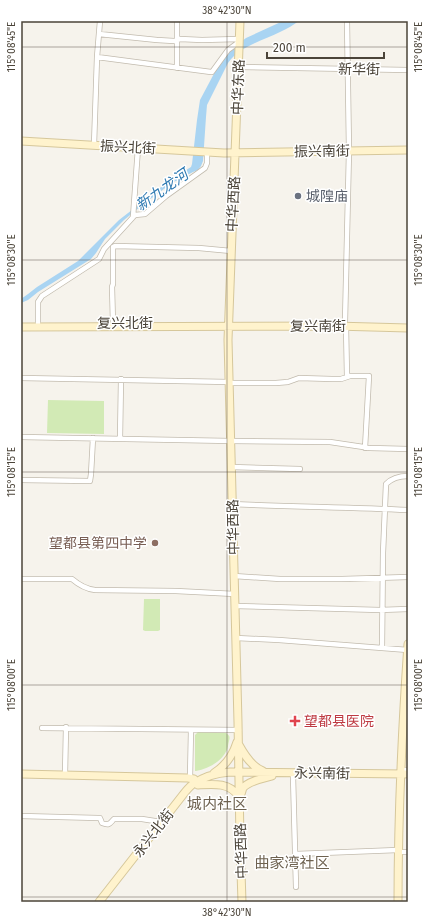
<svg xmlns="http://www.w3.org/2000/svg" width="429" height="923" font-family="'Fira Sans','Noto Sans SC',sans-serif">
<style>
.green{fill:#d2eab5}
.water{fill:#a9d4f2}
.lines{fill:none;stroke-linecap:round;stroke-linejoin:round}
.street-casing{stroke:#c2bbae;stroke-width:6}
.secondary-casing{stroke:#d6c79b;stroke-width:9}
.street{stroke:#fff;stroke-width:4.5}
.secondary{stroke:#fff3cd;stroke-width:7}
.ticks{fill:none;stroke:#4b4439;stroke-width:1;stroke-opacity:0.45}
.worship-dot{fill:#6b7280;stroke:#fff;stroke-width:1.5}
.education-dot{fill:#8d6e63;stroke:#fff;stroke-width:1.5}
.health-dot{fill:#e0444e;stroke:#fff;stroke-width:1.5}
.labels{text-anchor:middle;stroke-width:3;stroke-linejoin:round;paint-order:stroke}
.street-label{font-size:14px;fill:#4b4439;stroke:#fff}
.worship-label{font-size:14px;fill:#5b616d;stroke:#fff;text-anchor:start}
.education-label{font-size:14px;fill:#785e54;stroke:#fff;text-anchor:end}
.health-label{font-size:14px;fill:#be3a42;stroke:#fff;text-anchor:start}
.water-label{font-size:15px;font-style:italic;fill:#2e7ab2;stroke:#fff}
.neighbourhood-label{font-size:15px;fill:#6e6250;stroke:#fff}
.neatline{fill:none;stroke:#4b4439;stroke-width:1.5}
.ticks-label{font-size:10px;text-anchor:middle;fill:#4b4439}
</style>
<rect width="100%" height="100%" fill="#f6f3ec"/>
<!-- green -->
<path class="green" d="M48,400L104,401V434L47,433Z
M144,599H160V630L158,631H145L143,630Z
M198,732L226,733C230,736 230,737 229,741C228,744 228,748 227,750C221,762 208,769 196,771H195V735Z"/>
<!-- water -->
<path class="water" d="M283,21H299C293,25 287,29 280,32C262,41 240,46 228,63L207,105L206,117L203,161L201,166L198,170L193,172L172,183L145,203L124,220L105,239L96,253L91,259L38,292L28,300L21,303V299L28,294L37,287L78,261L119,220L159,189L165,183L191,167L192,164L197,120L200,100L217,68L230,50L246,38Z"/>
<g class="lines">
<defs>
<path id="street" d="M177,21V68
M99,34L157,40L174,41L180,39L202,40L239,39
M97,57L211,72H212L228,50L239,42
M238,67L408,70
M94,145L97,57L100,21
M133,217L138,148
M345,322L349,151L347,21
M38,323V302L42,296L99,259L104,249L135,215L145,214L166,196L205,168L207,163V152
M113,323L112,287L113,284V247L115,246L199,248L231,251
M346,326L347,377
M21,378L229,382
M229,383H276L288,382L299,378L332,379H341L350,376H369L365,448
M21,437L231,441L330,442L370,448L408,449
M120,439L121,379
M231,467L300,469
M21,480L90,481L91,474L93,438
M232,504C291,507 349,507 408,510
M234,576L280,579H342L408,577
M21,579H72C79,585 86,589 95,590L176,591L235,594
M235,606L380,610L408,609
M236,638L279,640L408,650
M382,648L383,553L386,484C392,478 400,476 408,476
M42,728L239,730
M405,770H408
M65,775L66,727
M293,776L296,887
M190,778L191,730
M21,816L98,818H100L102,823C110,826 110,823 114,819H142L161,822
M403,852H408
M296,854L398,850"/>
<path id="secondary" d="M240,21L228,340L238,722L240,841L242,902
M21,141L224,153L408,150
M21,327L335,326L408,328
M239,745C245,756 252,767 263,771
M214,773C225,766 233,755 237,742
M21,774L188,778L194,779L197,782
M198,785C213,784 230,782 239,797
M241,794C242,792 242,790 243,788C248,781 265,778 272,776
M99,902L182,796C185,792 188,788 193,784C203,777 218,773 230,772L405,774
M398,902C398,816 402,730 408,644"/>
</defs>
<!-- street casing -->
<use href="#street" class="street-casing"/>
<!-- secondary casing -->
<use href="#secondary" class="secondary-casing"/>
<!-- street -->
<use href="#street" class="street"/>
<!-- secondary -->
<use href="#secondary" class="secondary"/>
</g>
<!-- ticks -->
<path class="ticks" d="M227,21V902M21,47H408M21,260H408M21,472H408M21,685H408M21,897H408"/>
<!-- markers -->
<circle class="worship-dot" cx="298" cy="196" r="4"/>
<circle class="education-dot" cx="155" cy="543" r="4"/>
<path class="health-dot" d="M293 715h4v4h4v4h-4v4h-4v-4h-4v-4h4z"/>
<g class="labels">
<!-- street labels -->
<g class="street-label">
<text transform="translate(359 69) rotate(1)" y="5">新华街</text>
<text transform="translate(238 87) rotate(-88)" y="5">中华东路</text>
<text transform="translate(128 147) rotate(3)" y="5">振兴北街</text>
<text transform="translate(322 151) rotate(-1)" y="5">振兴南街</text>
<text transform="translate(233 204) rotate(-87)" y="5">中华西路</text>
<text x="125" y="328">复兴北街</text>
<text x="318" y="331">复兴南街</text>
<text transform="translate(233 527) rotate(-91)" y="5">中华西路</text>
<text transform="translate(322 773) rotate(1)" y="5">永兴南街</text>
<text transform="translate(153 833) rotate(-52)" y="5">永兴北街</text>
<text transform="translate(241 851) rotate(-92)" y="5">中华西路</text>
</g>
<!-- worship labels -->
<g class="worship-label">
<text x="306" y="201">城隍庙</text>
</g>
<!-- education labels -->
<g class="education-label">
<text x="147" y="548">望都县第四中学</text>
</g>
<!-- health labels -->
<g class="health-label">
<text x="304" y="726">望都县医院</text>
</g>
<!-- water labels -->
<g class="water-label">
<text transform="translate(162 190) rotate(-35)" y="5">新九龙河</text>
</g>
<!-- neighbourhood labels -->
<g class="neighbourhood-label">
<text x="217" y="809">城内社区</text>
<text x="292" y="868">曲家湾社区</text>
</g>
</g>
<!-- border -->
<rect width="429" height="923" fill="none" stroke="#ffffff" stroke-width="44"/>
<!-- scale -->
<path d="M267 52v6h117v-6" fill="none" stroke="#4b4439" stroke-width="2"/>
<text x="273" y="52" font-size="12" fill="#4b4439" stroke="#ffffff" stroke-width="3" paint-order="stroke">200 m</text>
<rect x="22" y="22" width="385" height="879" class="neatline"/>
<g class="ticks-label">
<text x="227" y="14">38°42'30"N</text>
<text transform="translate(418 47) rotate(-90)" y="4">115°08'45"E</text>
<text transform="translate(11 47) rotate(-90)" y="4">115°08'45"E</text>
<text transform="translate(418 260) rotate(-90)" y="4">115°08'30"E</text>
<text transform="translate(11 260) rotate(-90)" y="4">115°08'30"E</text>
<text transform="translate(418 472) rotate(-90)" y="4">115°08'15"E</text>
<text transform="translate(11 472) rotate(-90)" y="4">115°08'15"E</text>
<text transform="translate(11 685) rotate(-90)" y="4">115°08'00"E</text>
<text transform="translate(418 685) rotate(-90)" y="4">115°08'00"E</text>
<text x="227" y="916">38°42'30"N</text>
</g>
</svg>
